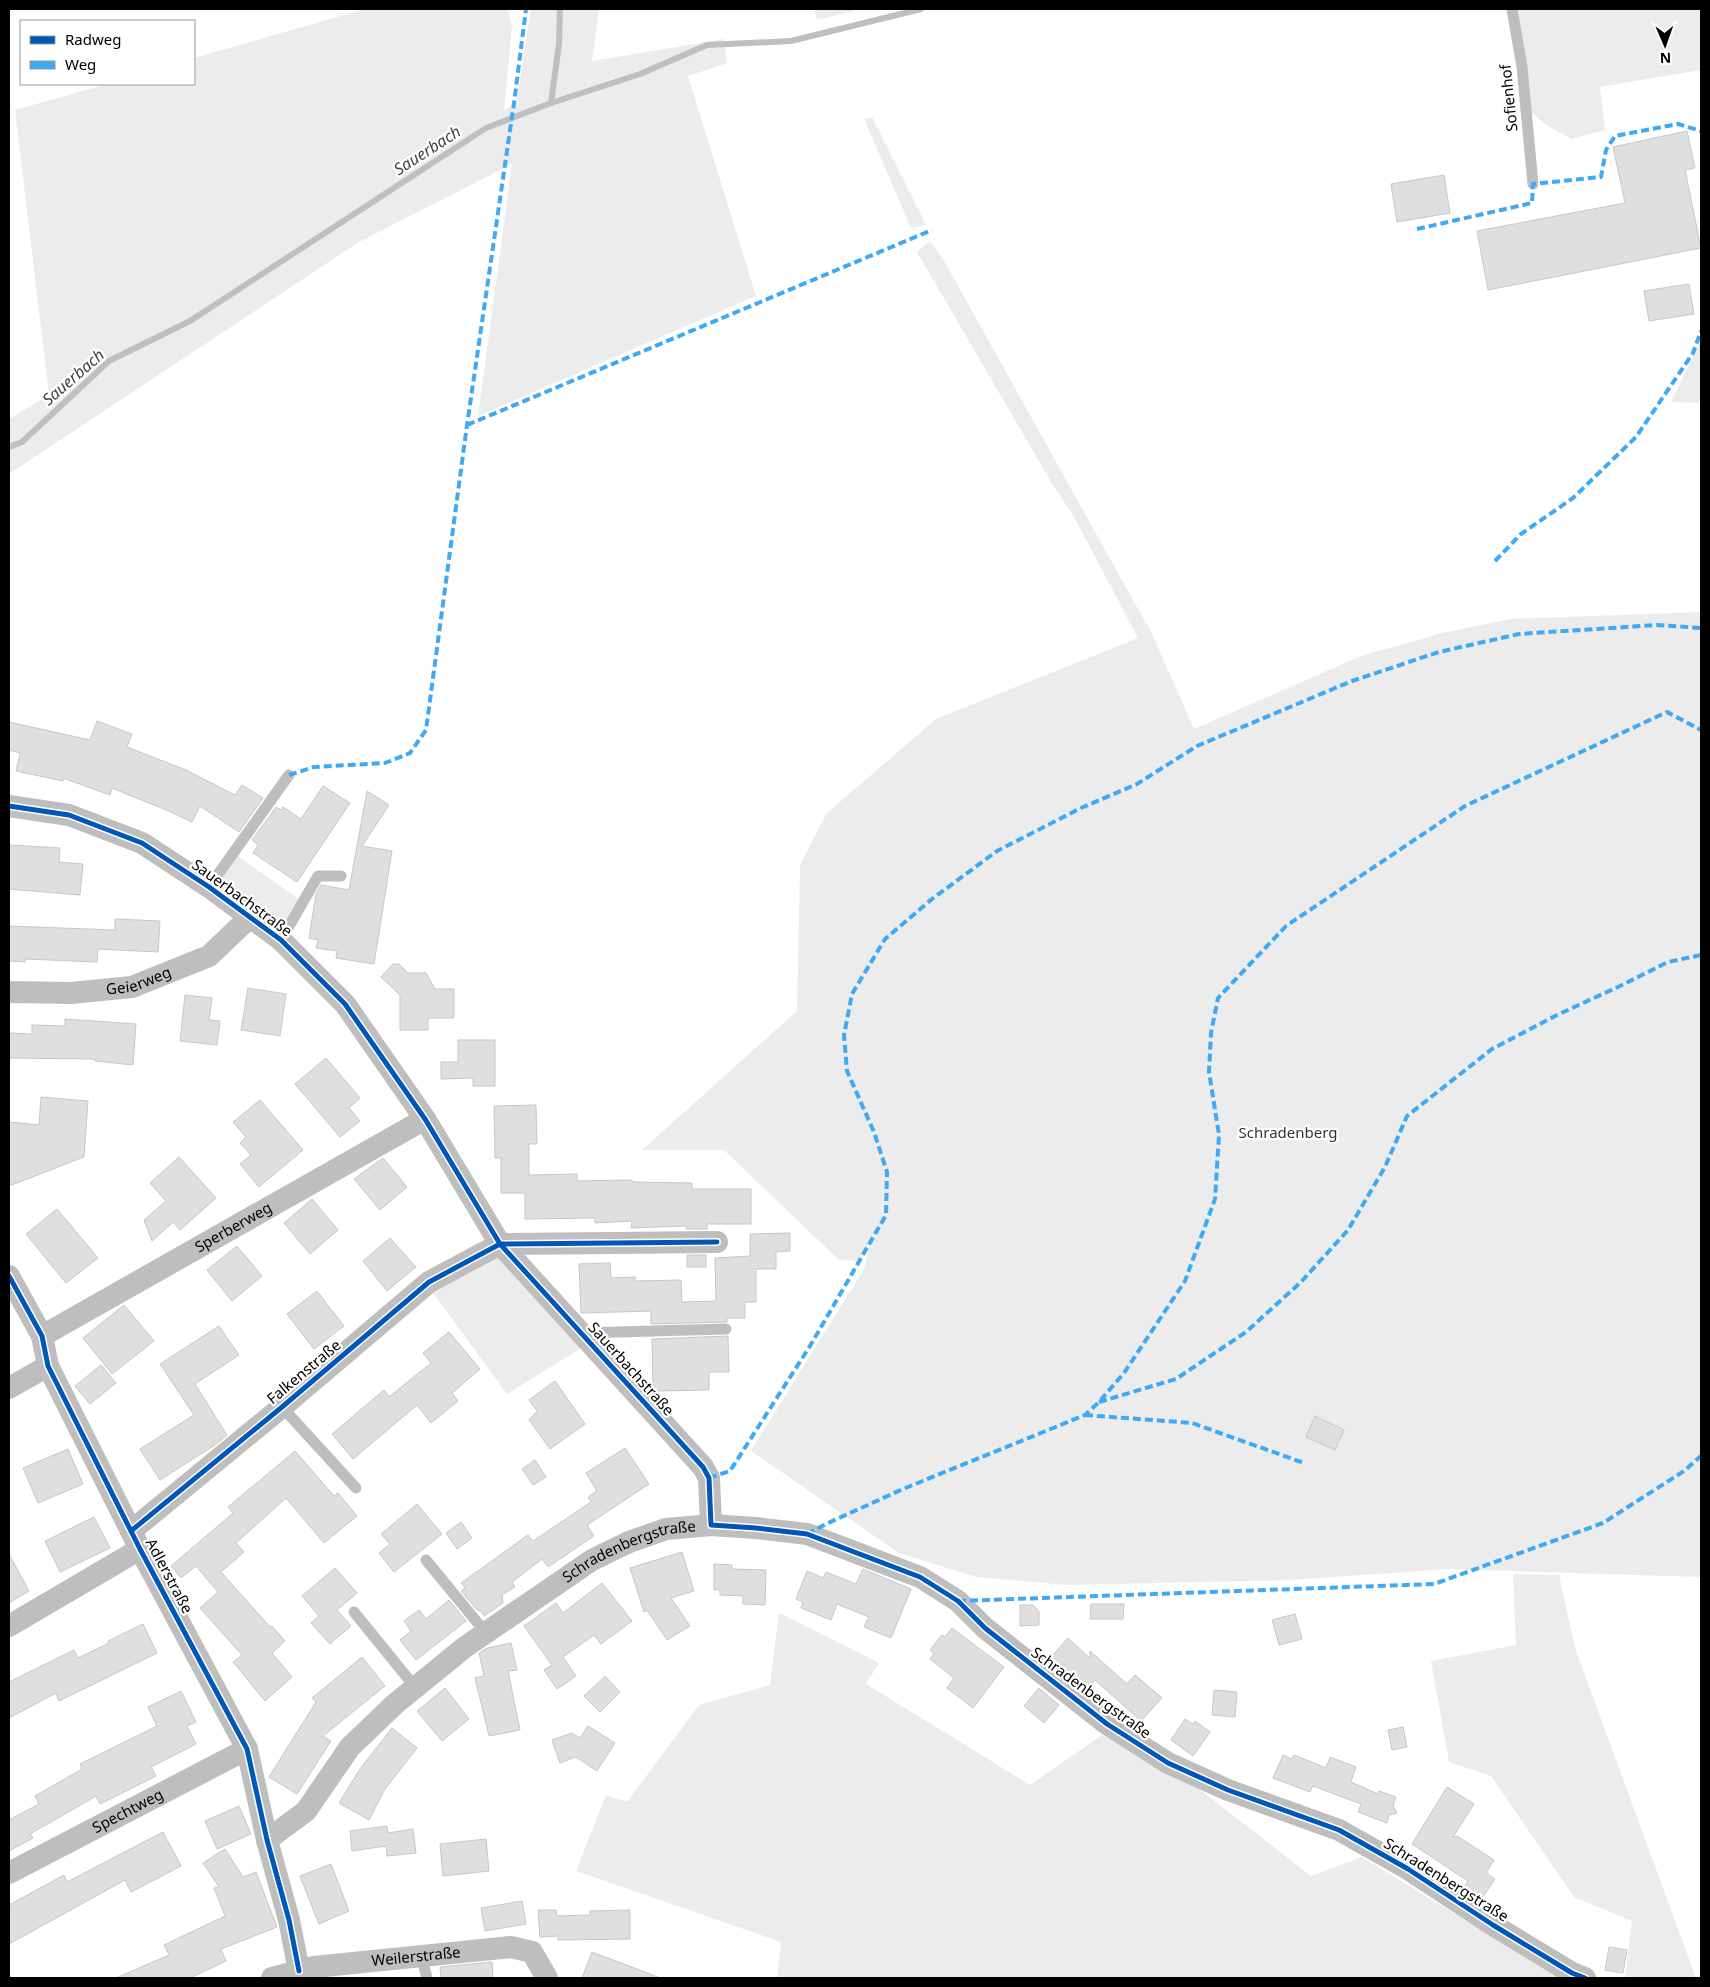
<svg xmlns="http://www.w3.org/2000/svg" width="1710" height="1987" font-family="'Noto Sans',sans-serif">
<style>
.green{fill:#ececec}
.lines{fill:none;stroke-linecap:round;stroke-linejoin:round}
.stream{stroke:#bfbfbf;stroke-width:6}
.building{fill:#dfdfdf;stroke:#c7c7c7}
.service{stroke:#bebebe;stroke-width:11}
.minor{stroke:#bebebe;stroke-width:22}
.quiet{stroke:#3fa9f5;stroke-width:4;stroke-dasharray:8 4;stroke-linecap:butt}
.cycleway-casing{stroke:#fff;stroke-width:8}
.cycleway{stroke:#0057b8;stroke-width:5}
.labels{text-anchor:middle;stroke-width:4.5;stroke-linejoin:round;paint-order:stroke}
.street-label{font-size:15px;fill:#000;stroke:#fff}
.park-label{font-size:15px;fill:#333;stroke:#fff}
.water-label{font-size:16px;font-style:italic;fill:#444;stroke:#fff}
</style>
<rect width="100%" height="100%" fill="#fff"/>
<!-- green -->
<path class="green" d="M365,9H508L512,27L504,110L516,104L531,9H599L592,61L724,39L727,63L688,76L756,296L478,416L512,164L359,242L9,474V419L49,395L15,110L107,84H194V58Z
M814,9H861L817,20Z
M1517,9H1701V70L1600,87L1605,130L1572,139L1546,125L1525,107Z
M872,117L926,225L911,228L864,119Z
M930,241L943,259L1152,634L1194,729L1361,656L1442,633L1510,619L1701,612V1577L1449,1569L1289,1580L1067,1585L976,1577L899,1553L751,1451L864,1269L871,1240L861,1261L839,1260L724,1150H642L797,1011L800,865L827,813L936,719L1138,638L1073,515L1054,487L917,252Z
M1701,340V403L1671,402Z
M236,855L300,900L280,935L213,886Z
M500,1253L581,1348L507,1394L431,1290Z
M1513,1574L1559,1575L1575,1648L1696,1978H1625L1632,1921L1574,1897L1491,1776L1449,1762L1431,1661L1516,1645Z
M779,1613L879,1663L866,1684L1030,1785L1102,1735L1194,1785L1311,1876L1362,1857L1509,1947L1576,1978H777L781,1942L576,1871L606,1795L627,1802L699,1705L770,1685Z"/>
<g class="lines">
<!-- stream -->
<path class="stream" d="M551,103L559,44L560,9
M9,447L22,442L109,361L190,321L486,128L551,103L640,74L707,45L791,41L921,9"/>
</g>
<!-- building -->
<path class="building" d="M1687,131L1695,168L1685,170L1701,248L1488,290L1477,231L1625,203L1613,147Z
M1444,175L1450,213L1397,222L1391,184Z
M1689,284L1694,314L1649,321L1644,291Z
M97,721L132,734L127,747L186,770L235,795L242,785L263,798L239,832L200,806L192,822L171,812L112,788L110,795L63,778V781L16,771L20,753L9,750V722L90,740Z
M323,786L350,803L297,882L253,853L258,845L252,840L276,807L281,810L283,807L301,819Z
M367,791L389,805L362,846L392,851L374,964L336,958L337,951L316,948L318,940L309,938L316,894L321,885L349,890Z
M9,845L60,848L59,862L83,864L80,895L9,889Z
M115,919L160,921L158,952L98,949L97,962L25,959V962L9,961V926L115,930Z
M393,964H399L408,973H426L435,989H454V1018H428V1030H400V995L381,977Z
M248,988L286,994L280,1036L241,1030Z
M185,995L212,998L209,1020L220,1021L217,1045L180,1041Z
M65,1019L136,1024L133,1065L95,1061V1059L9,1058V1033L32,1034V1025L65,1026Z
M458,1040H495V1086H473V1078L441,1079V1062H458Z
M326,1058L360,1098L349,1108L360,1121L340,1137L295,1084Z
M41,1097L88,1101L84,1157L9,1186V1122L39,1125Z
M260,1100L303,1150L259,1187L240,1164L251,1155L240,1143L246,1137L233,1122Z
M536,1105L537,1144H529V1175L577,1174V1181L632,1180V1182L692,1183V1189H751V1224H707V1229H686V1226L631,1228L632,1221L595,1223V1218L525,1219V1193H501V1158H495L494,1106Z
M179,1157L216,1198L180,1230L173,1222L152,1241L144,1220L166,1201L150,1183Z
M383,1158L407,1187L380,1210L354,1179Z
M312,1199L338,1230L310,1254L284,1223Z
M57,1209L98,1258L66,1283L26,1234Z
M790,1233V1251L776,1252V1269H756V1302H745V1318H727V1322L651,1324V1311L581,1313L579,1264L610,1263L611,1278L635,1277V1281L681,1280L682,1302L716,1301L715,1258L750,1256V1234Z
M390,1238L416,1267L387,1291L363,1261Z
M237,1246L262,1276L232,1301L207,1270Z
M687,1255H706V1267H687Z
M317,1291L344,1326L314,1349L287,1314Z
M124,1305L154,1341L112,1374L83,1338Z
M219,1326L239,1355L195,1384L227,1435L215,1445L160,1480L140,1449L194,1415L160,1364Z
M449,1332L480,1369L452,1393L458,1401L431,1423L417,1405L353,1459L332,1434L384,1390L389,1397L431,1363L423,1353Z
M728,1336L729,1372H709V1390L653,1391L652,1339Z
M101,1365L116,1383L90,1404L75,1386Z
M555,1381L585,1424L550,1449L529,1420L537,1411L529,1400Z
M1315,1416L1344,1430L1335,1450L1306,1437Z
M625,1448L649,1484L587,1525L594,1536L548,1567L542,1559L512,1582L515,1587L502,1595L503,1603L484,1616L480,1610L478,1611L461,1591L465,1588L461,1583L528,1535L533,1541L591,1502L588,1497L597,1491L586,1473Z
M68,1449L83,1484L38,1503L23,1468Z
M295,1451L334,1496L338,1493L357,1516L324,1543L286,1498L236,1543L244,1552L221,1572L270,1627L272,1626L285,1641L272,1653L292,1677L265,1701L233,1662L242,1655L200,1608L218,1592L196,1566L181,1578L171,1566L233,1513L228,1507Z
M535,1460L546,1477L533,1485L522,1469Z
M417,1504L442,1534L394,1572L379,1553L390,1544L381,1534Z
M94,1517L110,1548L60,1572L45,1541Z
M461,1522L472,1538L457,1549L446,1533Z
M682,1552L694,1591L671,1598L690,1626L667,1640L647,1610L644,1612L630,1568Z
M9,1554L29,1591L9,1603Z
M714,1564L732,1565V1569L766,1570L765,1605L743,1604V1596L720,1595V1590H714Z
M335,1568L357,1593L337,1610L351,1626L330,1644L311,1623L319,1616L302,1596Z
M863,1569L911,1589L891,1638L864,1627L869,1617L837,1604L831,1620L801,1608L803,1602L796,1599L807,1571L823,1578L826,1572L856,1584Z
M602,1583L632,1621L601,1644L594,1635L563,1657L576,1676L557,1689L544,1670L552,1665L524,1626L556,1603L563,1613Z
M449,1600L466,1621L416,1660L400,1640L411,1631L404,1621L419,1610L426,1619Z
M1091,1604H1124L1123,1619H1090Z
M1020,1605H1033L1039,1611V1625L1020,1626Z
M1295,1614L1302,1639L1279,1645L1272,1620Z
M143,1624L157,1653L59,1701L56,1693L9,1718V1682L74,1650L78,1658L109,1643L108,1641Z
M952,1628L1004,1667L973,1708L947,1688L954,1678L930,1659L934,1653L930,1650L942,1635L945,1637Z
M1068,1638L1090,1658V1651L1127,1684L1135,1675L1162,1698L1141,1721L1095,1680L1087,1689L1052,1656Z
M511,1643L517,1670L508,1671L520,1730L489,1736L475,1678L484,1676L479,1653L487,1648Z
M362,1657L385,1686L323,1736L331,1741L297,1794L269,1777L316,1702L312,1698Z
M605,1676L620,1692L600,1712L584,1696Z
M445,1688L469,1719L442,1741L417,1711Z
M1039,1688L1059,1705L1044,1723L1024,1706Z
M1214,1690L1237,1692L1235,1717L1212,1715Z
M181,1691L196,1722L187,1726L196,1744L151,1767L156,1776L100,1804L96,1796L30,1834L33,1838L9,1851V1820L39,1804L35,1796L82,1769L80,1764L157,1726L148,1707Z
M1185,1719L1193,1724L1195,1721L1210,1732L1193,1756L1171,1740Z
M588,1726L615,1743L597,1771L576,1757L560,1763L552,1740L572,1733L580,1738Z
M1403,1727L1407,1747L1392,1750L1388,1730Z
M392,1728L417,1748L385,1789L369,1820L339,1803L360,1769Z
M1283,1755L1292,1759L1294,1755L1326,1768L1330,1757L1356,1767L1351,1782L1378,1794L1379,1791L1396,1797L1393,1806L1397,1813L1389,1815L1387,1823L1358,1812L1361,1804L1313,1786L1310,1792L1273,1778Z
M1447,1787L1474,1804L1453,1837L1457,1836L1494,1860L1486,1873L1495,1879L1480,1901L1463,1889L1468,1881L1412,1844Z
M239,1806L251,1834L217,1849L205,1821Z
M387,1826L388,1833L413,1829L416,1853L387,1856L386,1846L352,1851L350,1831Z
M163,1832L181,1866L131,1892L125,1880L9,1944V1905L64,1875L67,1882Z
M486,1839L489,1871L443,1876L440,1844Z
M225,1849L243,1877L256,1872L277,1927L221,1949L226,1961L190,1978H116L169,1955L164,1945L225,1916L214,1888L219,1887L203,1863Z
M331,1864L349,1911L319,1924L300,1876Z
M522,1901L526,1924L485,1931L481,1908Z
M538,1910H556L557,1916L590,1915V1911L630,1910V1939L558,1940V1936L540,1937Z
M1609,1947L1627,1950L1623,1973L1605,1970Z
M592,1952L658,1977V1978H582Z
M492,1962L493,1978H441L440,1967Z"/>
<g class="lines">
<!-- service -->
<path class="service" d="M1512,9L1522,67L1533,184
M209,887L289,775
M281,940L318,876H341
M581,1333L726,1329
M282,1407L356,1488
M426,1560L486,1633
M354,1612L415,1687
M421,1955L427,1978"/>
<!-- minor -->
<g class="minor">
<path d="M9,806L69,815L142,843L209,887L281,940L345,1004L425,1119L500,1244L703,1467L709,1478L711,1525"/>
<path id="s1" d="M9,992L71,993L132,987L209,956L251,916"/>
<path d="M9,1276L42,1336L48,1366L140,1549L247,1749L267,1840L289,1920L299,1971"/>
<path id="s2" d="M42,1336L425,1119"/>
<path d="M9,1388L48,1366"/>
<path d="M131,1531L282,1407L429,1282L500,1244L717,1242"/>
<path d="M9,1626L140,1549"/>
<path id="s3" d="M267,1840L306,1811L350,1747L395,1704L465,1647L592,1560L629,1542L666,1529L711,1525L756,1528L807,1534L920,1577L958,1601L985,1628L1107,1724L1168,1763L1228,1790L1339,1830L1408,1869L1493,1925L1572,1973L1585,1978"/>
<path id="s4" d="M9,1873L247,1749"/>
<path id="s5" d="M272,1978L314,1967L511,1947L532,1952L547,1978"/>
</g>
<!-- quiet -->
<path class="quiet" d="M1417,229L1532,203L1533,184L1601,177L1606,150L1615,136L1678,124L1701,131
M467,425L932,230
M1495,561L1521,534L1573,498L1636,437L1693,353L1701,331
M289,775L314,767L385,763L410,753L426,730L467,425L514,103L526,9
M1099,1402L1176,1379L1246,1332L1301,1282L1348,1230L1385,1167L1407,1116L1492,1049L1557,1015L1618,987L1668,962L1701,955
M1085,1415L1192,1423L1304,1463
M709,1478L730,1471L810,1346L886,1215L887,1172L874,1132L847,1071L844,1035L852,994L885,939L932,899L997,851L1081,808L1137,784L1197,746L1352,681L1439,652L1519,634L1657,625L1701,628
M807,1534L828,1523L903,1489L1085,1415L1099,1402L1124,1373L1185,1281L1215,1199L1219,1135L1209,1072L1211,1033L1218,998L1286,926L1465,806L1667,712L1701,730
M958,1601L1434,1584L1603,1523L1684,1471L1701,1456"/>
<defs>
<path id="cycleway" d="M9,806L69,815L142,843L209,887L281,940L345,1004L425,1119L500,1244L703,1467L709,1478L711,1525L756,1528L807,1534L920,1577L958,1601L985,1628L1107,1724L1168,1763L1228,1790L1339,1830L1408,1869L1493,1925L1572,1973L1585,1978
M9,1276L42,1336L48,1366L140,1549L247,1749L267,1840L289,1920L299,1971
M131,1531L282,1407L429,1282L500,1244L717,1242"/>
</defs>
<!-- cycleway casing -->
<use href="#cycleway" class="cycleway-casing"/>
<!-- cycleway -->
<use href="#cycleway" class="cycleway"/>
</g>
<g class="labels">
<!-- street labels -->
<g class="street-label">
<text transform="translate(1509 98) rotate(-96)" y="5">Sofienhof</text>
<text transform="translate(242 898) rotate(36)" y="5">Sauerbachstraße</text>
<text dy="5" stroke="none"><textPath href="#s1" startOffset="131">Geierweg</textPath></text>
<text dy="5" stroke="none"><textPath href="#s2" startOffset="220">Sperberweg</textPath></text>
<text transform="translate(631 1369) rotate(48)" y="5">Sauerbachstraße</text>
<text transform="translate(304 1372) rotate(-40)" y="5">Falkenstraße</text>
<text dy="5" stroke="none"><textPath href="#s3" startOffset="471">Schradenbergstraße</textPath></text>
<text transform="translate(169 1576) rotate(62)" y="5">Adlerstraße</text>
<text transform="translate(1091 1693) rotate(36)" y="5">Schradenbergstraße</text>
<text dy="5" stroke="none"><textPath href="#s4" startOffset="134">Spechtweg</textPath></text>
<text transform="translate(1446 1880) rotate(32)" y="5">Schradenbergstraße</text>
<text dy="5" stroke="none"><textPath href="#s5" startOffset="146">Weilerstraße</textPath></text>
</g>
<!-- park labels -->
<g class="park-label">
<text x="1288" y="1138">Schradenberg</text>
</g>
<!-- water labels -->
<g class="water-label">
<text transform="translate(427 150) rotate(-33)" y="6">Sauerbach</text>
<text transform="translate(73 377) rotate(-41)" y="6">Sauerbach</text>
</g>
</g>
<!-- border -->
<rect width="1710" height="1987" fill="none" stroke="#000000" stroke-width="20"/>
<!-- legend -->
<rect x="20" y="20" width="175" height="65" fill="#ffffff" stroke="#999999"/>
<rect x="30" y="36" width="25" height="8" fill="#0057b8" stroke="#999999"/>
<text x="65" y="45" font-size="15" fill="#000000">Radweg</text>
<rect x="30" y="61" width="25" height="8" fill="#3fa9f5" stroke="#999999"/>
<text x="65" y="70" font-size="15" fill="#000000">Weg</text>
<!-- north arrow -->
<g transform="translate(1665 45) rotate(178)" stroke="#ffffff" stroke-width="4" paint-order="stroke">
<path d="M0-4L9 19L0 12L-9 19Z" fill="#000000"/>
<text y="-8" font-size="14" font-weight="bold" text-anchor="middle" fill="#000000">N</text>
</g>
</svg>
